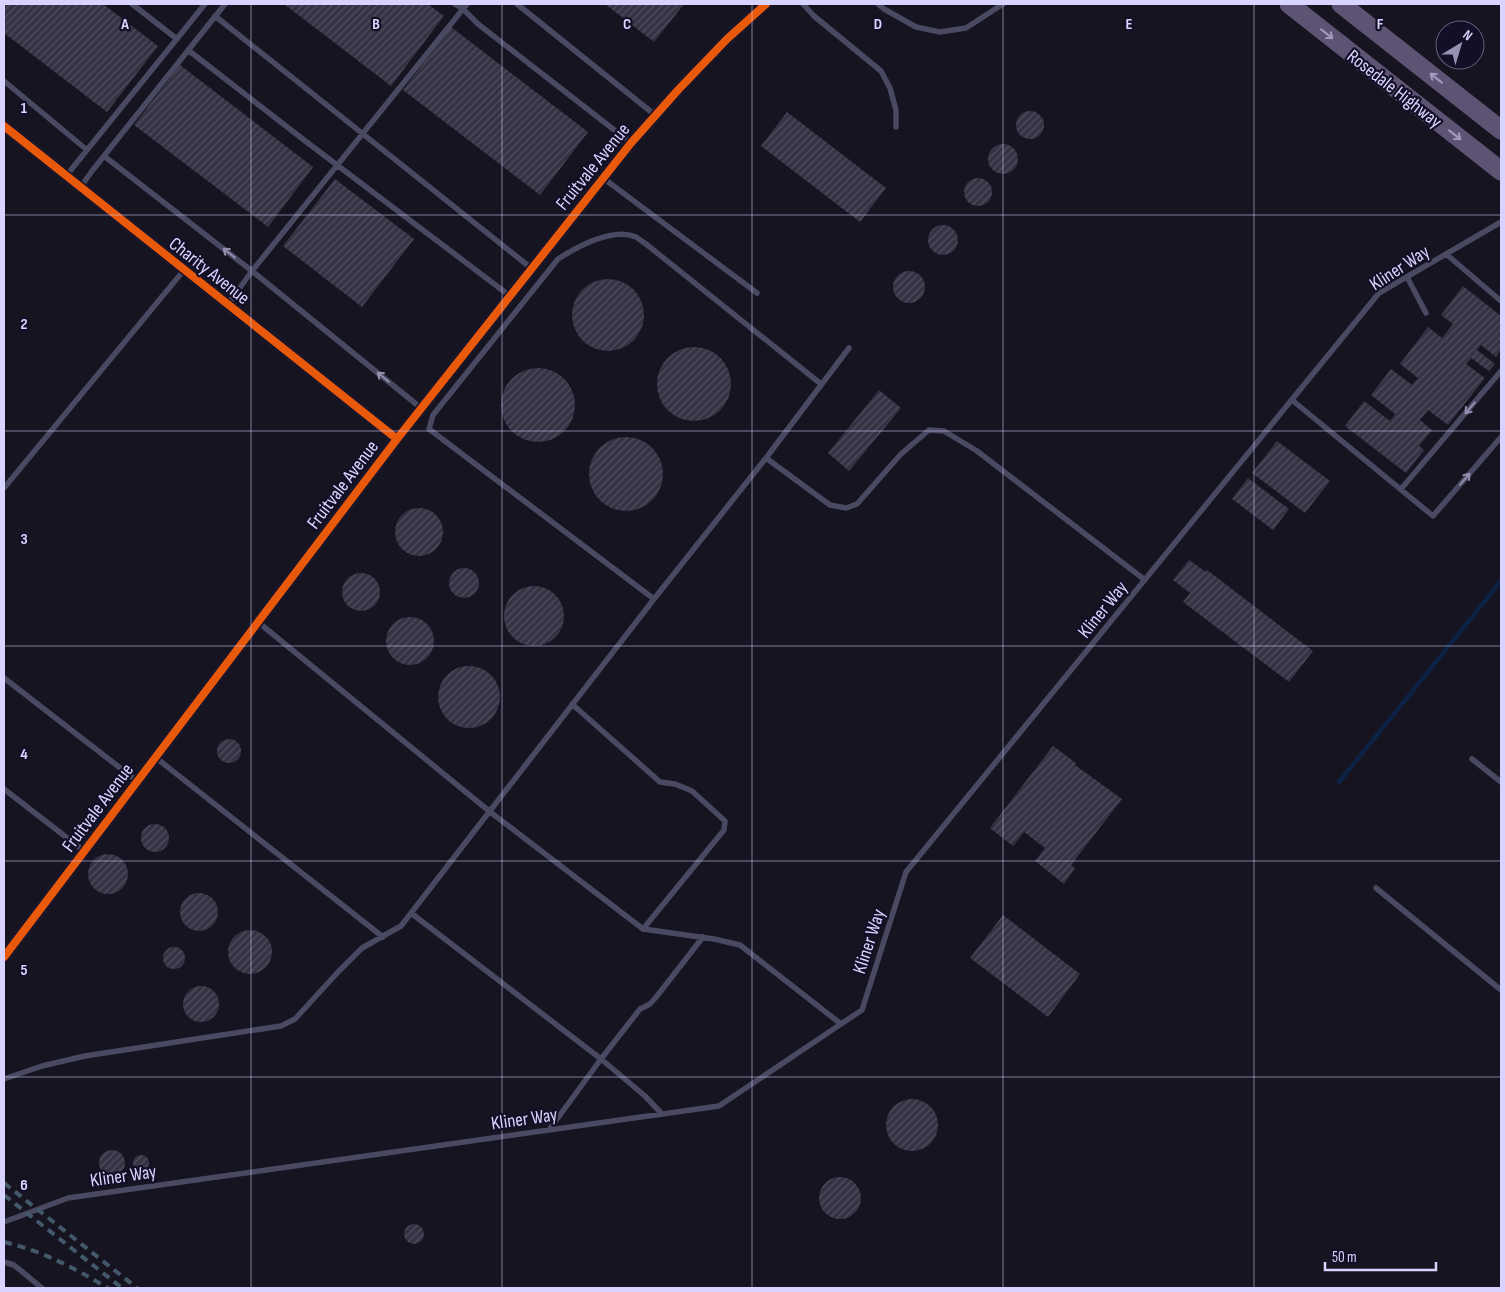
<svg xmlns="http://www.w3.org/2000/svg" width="1505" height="1292" font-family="'Sofia Sans Condensed',sans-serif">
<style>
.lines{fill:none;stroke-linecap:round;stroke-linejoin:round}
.stream{stroke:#0d2144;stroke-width:4.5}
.building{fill:url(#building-hatch)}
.service{stroke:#4a4962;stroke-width:5.5}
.minor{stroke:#4a4962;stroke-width:11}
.primary{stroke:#5e5373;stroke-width:19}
.rail{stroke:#43596b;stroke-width:4;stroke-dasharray:8 6;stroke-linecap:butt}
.cycleway-casing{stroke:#130f26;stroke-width:11}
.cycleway{stroke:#e8590c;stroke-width:8}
.oneway{stroke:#a29ac0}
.oneway2{stroke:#928eb0}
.grid{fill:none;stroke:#d9d4ff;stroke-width:1;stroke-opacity:0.55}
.labels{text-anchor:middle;stroke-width:4.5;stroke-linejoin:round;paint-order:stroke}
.street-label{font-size:19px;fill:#d9d4ff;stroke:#130f26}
.grid-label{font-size:16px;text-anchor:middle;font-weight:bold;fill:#d9d4ff;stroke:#130f26;stroke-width:4.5;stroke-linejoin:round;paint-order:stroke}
</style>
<defs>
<pattern id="building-hatch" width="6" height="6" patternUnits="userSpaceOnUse" patternTransform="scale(1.25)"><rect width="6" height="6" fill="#343243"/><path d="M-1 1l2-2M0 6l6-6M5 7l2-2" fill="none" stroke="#514f5f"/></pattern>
</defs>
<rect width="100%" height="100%" fill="#161421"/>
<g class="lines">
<!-- stream -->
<path class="stream" d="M1339,782L1501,581"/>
</g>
<!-- building -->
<path class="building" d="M4,4H103L158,46L107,112L4,33Z
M284,4H428L444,16L391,86Z
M605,4H684L654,42Z
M451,27L588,132L540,195L403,90Z
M180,65L313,167L268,227L134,125Z
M1016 125a14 14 0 1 1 28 0a14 14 0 1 1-28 0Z
M787,112L886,188L860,222L761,146Z
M988 159a15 15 0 1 1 30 0a15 15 0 1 1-30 0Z
M964 192a14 14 0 1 1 28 0a14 14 0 1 1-28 0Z
M335,179L414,239L362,307L283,246Z
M928 240a15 15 0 1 1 30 0a15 15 0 1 1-30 0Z
M893 287a16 16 0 1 1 32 0a16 16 0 1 1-32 0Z
M572 315a36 36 0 1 1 72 0a36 36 0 1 1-72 0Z
M1463,286L1501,316V349L1496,357L1481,345L1477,350L1495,364L1489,371L1471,358L1466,364L1485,378L1448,425L1428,410L1420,420L1432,430L1419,446L1424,450L1406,473L1345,426L1364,401L1390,421L1395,414L1371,395L1391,369L1412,385L1418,378L1400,364L1428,327L1442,338L1453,324L1441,315Z
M657 384a37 37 0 1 1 74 0a37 37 0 1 1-74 0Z
M501 405a37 37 0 1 1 74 0a37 37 0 1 1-74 0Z
M879,390L901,408L849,471L828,453Z
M589 474a37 37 0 1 1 74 0a37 37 0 1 1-74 0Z
M1277,441L1330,481L1305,513L1252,473Z
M1248,478L1289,509L1273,530L1232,499Z
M395 532a24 24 0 1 1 48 0a24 24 0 1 1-48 0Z
M1189,560L1206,572L1207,570L1313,651L1289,682L1183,602L1190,593L1173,580Z
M449 583a15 15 0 1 1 30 0a15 15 0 1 1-30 0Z
M342 592a19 19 0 1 1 38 0a19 19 0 1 1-38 0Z
M504 616a30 30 0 1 1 60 0a30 30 0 1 1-60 0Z
M386 641a24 24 0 1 1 48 0a24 24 0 1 1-48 0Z
M438 697a31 31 0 1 1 62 0a31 31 0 1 1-62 0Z
M217 751a12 12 0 1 1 24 0a12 12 0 1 1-24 0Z
M1053,746L1076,763L1075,765L1122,799L1071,865L1075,868L1064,884L1035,861L1045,848L1024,832L1013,846L990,828Z
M141 838a14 14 0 1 1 28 0a14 14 0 1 1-28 0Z
M88 874a20 20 0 1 1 40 0a20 20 0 1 1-40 0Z
M180 912a19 19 0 1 1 38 0a19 19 0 1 1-38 0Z
M1003,915L1080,974L1048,1017L970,958Z
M228 952a22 22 0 1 1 44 0a22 22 0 1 1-44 0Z
M163 958a11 11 0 1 1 22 0a11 11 0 1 1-22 0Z
M183 1004a18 18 0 1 1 36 0a18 18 0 1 1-36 0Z
M886 1125a26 26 0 1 1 52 0a26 26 0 1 1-52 0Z
M99 1163a13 13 0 1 1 26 0a13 13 0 1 1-26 0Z
M133 1163a8 8 0 1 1 16 0a8 8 0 1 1-16 0Z
M819 1198a21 21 0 1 1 42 0a21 21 0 1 1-42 0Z
M404 1234a10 10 0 1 1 20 0a10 10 0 1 1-20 0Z"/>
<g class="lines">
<!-- service -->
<path class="service" d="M132,4L177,39
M467,4L463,9L478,24L631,143
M517,4L655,115
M803,4L814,16L881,71L890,88L896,110V127
M878,4L884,9L916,27L940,32L966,28L1003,4
M215,16L531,268
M188,50L304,140L510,296
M4,81L87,150
M104,156L252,271L421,408
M66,176L205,4
M603,178L757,293
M80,188L92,171L225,4
M1446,254L1501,301
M1407,277L1426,313
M228,304L252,271L463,9L455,4
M821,384L646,244C643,242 639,239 636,237C612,227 577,247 558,259L433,415L429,429L654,599L766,458L830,505L846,508L857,504L901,454L929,430L944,431L977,451L1145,580
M1292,400L1433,516L1501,437
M766,458L849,348
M4,488L184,270
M1401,489L1501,371
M258,622L489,811L643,929L714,939L740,945L841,1024
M4,678L137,781
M572,704L660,782L675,784L692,791L725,821L724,830L643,929
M155,757L383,937
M1472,759L1501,782
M4,789L84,851
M1376,888L1501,990
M411,913L601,1059L640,1009L650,1004L657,996L703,937
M4,1079L42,1066L85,1056L281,1026L295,1019L338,972L362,948L401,926L654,599
M549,1130L601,1059L645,1096L662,1114
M4,1222L68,1198L719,1106L841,1024L862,1010L906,872L1379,293L1501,222
M4,1262L14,1265L42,1288"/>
<!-- minor -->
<path class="minor" d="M4,126L397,439
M4,957L397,439L631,143L678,90L727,39L766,4"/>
<!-- primary -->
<path class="primary" d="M1289,4L1501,171
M1341,4L1501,130"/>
<!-- rail -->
<path class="rail" d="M4,1183L137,1288
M4,1195L122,1288
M4,1242C45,1252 72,1267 108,1288"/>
<defs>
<path id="cycleway" d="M4,126L397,439
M4,957L397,439L631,143L678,90L727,39L766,4"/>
</defs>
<!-- cycleway casing -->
<use href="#cycleway" class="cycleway-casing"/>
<!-- cycleway -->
<use href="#cycleway" class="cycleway"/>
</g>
<!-- one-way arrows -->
<defs><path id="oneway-shaft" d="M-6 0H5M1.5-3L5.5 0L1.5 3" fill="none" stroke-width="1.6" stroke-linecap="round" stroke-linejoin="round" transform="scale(1.25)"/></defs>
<g class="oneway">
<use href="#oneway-shaft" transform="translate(1327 34) rotate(38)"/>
<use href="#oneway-shaft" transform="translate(1436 78) rotate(-142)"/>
<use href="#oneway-shaft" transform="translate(1455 135) rotate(38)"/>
</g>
<g class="oneway2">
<use href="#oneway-shaft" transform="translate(229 253) rotate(-142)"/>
<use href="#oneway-shaft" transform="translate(383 377) rotate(-141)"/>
<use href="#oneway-shaft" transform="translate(1470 408) rotate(130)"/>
<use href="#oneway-shaft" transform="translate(1465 479) rotate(-49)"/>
</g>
<!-- grid -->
<path class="grid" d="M251,4V1288M502,4V1288M752,4V1288M1003,4V1288M1254,4V1288M4,215H1501M4,431H1501M4,646H1501M4,861H1501M4,1077H1501"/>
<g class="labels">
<!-- street labels -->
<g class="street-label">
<text transform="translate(1395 88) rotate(38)" y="7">Rosedale Highway</text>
<text transform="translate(592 166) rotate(-51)" y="7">Fruitvale Avenue</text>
<text transform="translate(1399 267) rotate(-33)" y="7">Kliner Way</text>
<text transform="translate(210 270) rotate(38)" y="7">Charity Avenue</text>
<text transform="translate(342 484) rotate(-53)" y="7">Fruitvale Avenue</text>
<text transform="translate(1102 609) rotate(-51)" y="7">Kliner Way</text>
<text transform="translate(97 807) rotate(-53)" y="7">Fruitvale Avenue</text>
<text transform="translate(868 941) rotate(-72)" y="7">Kliner Way</text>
<text transform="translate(524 1118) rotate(-8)" y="7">Kliner Way</text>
<text transform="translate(123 1175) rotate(-8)" y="7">Kliner Way</text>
</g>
</g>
<g class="grid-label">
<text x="125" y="29">A</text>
<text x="376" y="29">B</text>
<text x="627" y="29">C</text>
<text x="878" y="29">D</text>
<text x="1129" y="29">E</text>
<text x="1380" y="29">F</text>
<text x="24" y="113">1</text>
<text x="24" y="329">2</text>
<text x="24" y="544">3</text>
<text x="24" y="759">4</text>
<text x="24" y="975">5</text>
<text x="24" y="1190">6</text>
</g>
<!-- border -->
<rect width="1505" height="1292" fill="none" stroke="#d9d4ff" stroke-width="10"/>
<!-- north arrow -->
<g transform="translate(1460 45) rotate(38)"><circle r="24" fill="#130f26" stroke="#625e7d"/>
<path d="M0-4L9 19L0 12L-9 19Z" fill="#9591b1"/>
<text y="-8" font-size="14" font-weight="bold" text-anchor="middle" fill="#d9d4ff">N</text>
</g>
<!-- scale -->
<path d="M1325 1262v8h111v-8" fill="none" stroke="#d9d4ff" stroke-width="2.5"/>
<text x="1332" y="1262" font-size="15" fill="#d9d4ff" stroke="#130f26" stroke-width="4" paint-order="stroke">50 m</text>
</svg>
